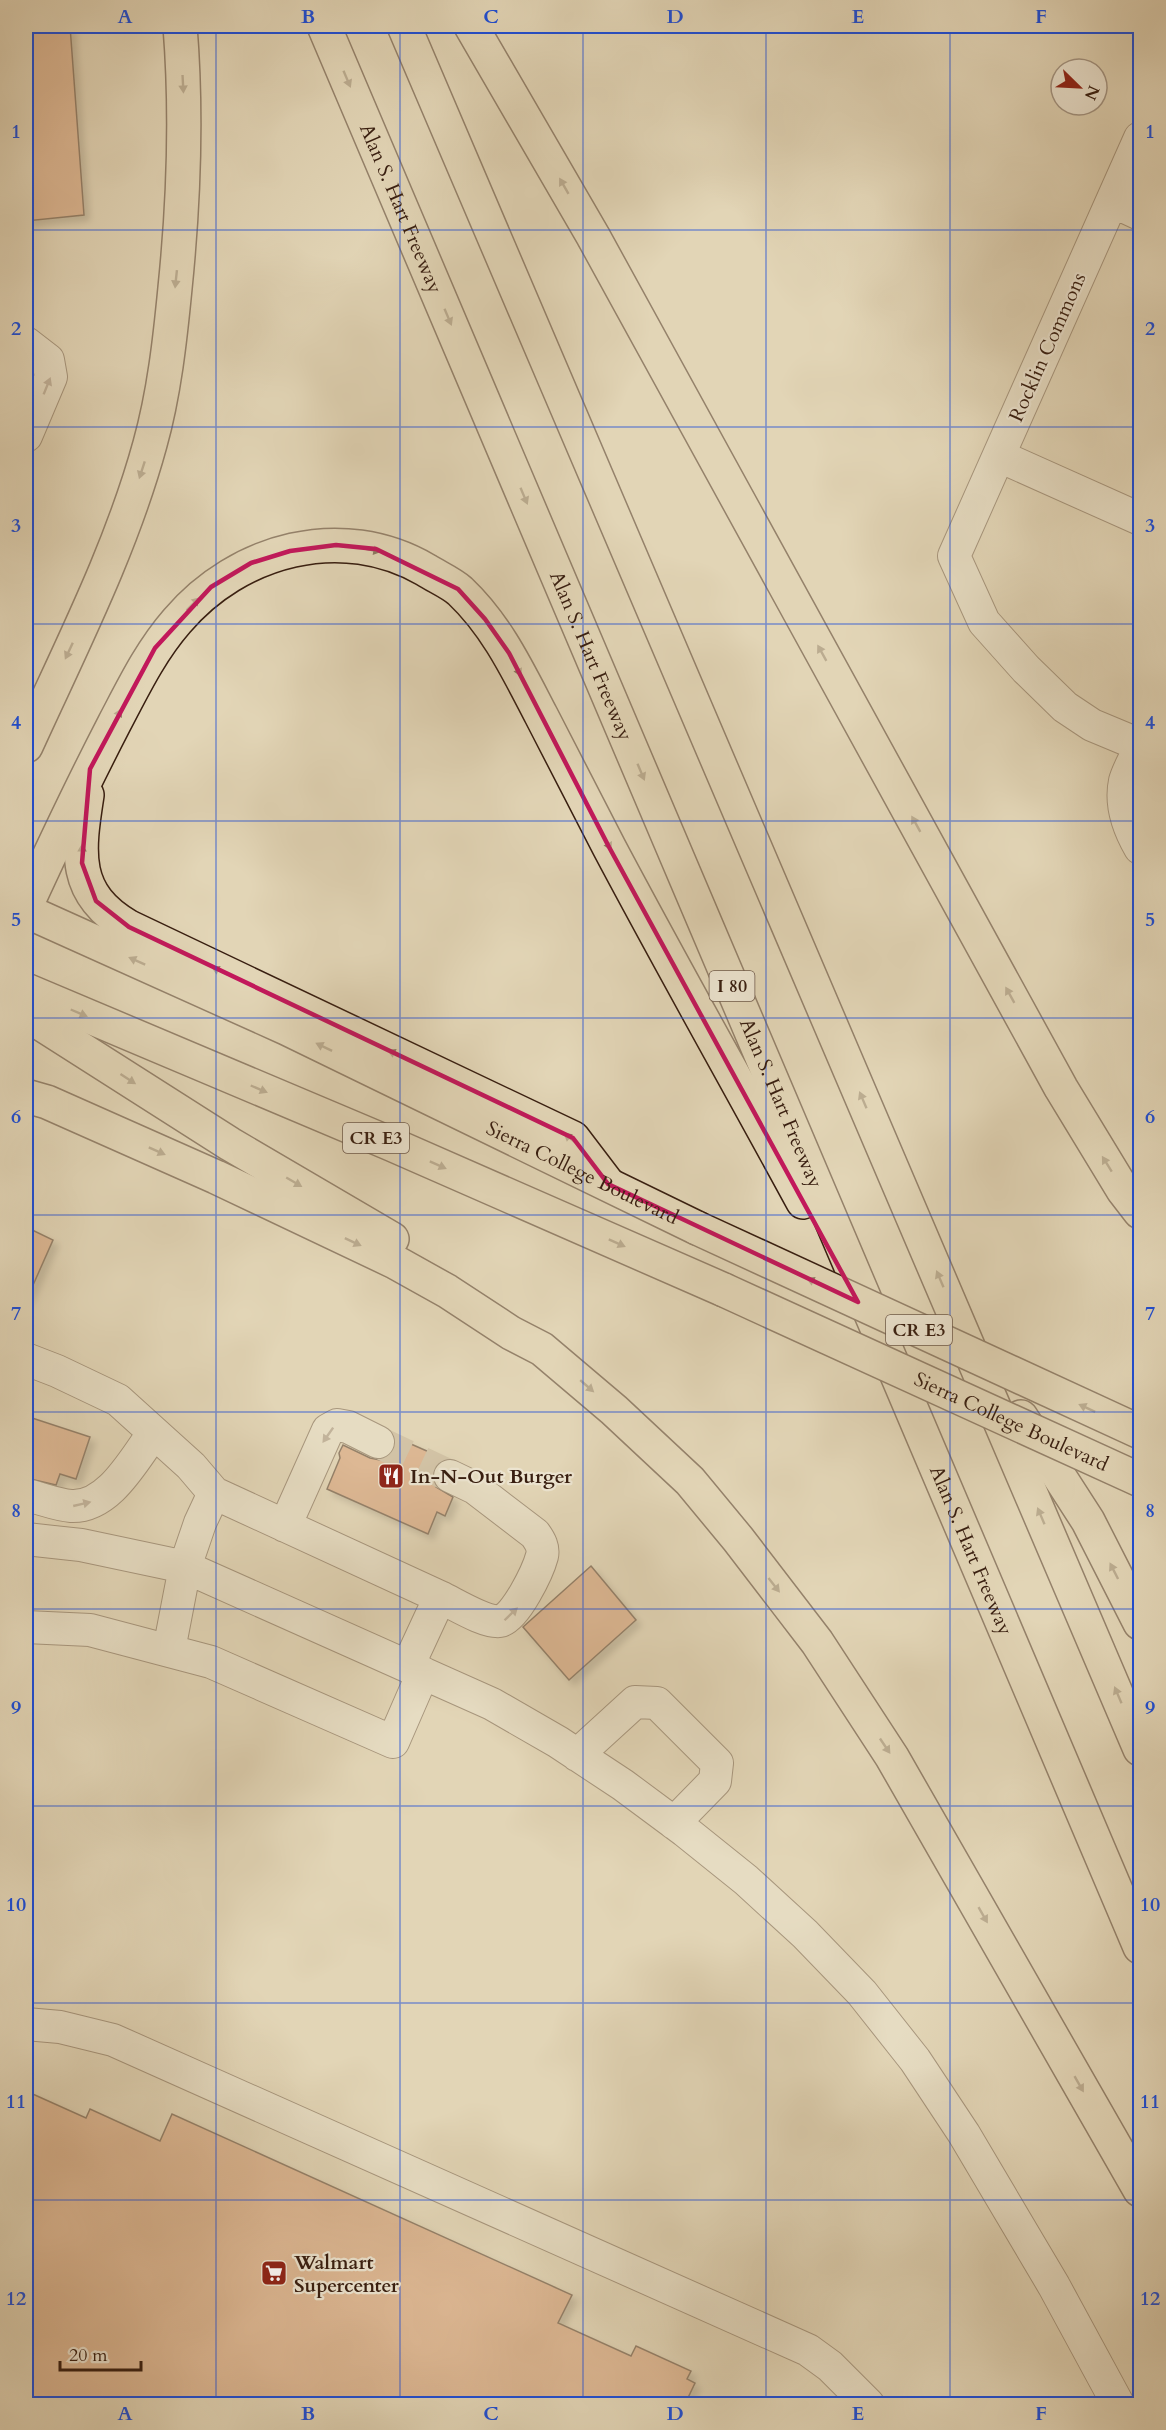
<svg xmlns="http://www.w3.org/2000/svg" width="1166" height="2430" font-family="Cardo,serif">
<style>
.building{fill:#d8946a;stroke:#381e10;stroke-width:1.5;filter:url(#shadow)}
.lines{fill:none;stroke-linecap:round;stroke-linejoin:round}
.minor-tunnel{stroke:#c0b095;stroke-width:32;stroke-dasharray:32 16;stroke-linecap:butt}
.minor-casing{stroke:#624c3a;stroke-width:34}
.major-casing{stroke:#381e10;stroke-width:36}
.highway-casing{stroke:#381e10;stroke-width:36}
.minor{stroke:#ece4d0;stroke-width:32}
.major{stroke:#e2d5b6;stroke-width:33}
.highway{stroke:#e2d5b6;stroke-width:33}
.major-bridge-casing{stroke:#381e10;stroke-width:36;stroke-linecap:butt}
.major-bridge{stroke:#e2d5b6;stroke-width:33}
.oneway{fill:#8d7a63}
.oneway2{fill:#9b8b7a}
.marked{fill:none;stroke:#c2185b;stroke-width:4.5;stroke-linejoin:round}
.grid{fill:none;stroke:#1d4ed8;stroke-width:1.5;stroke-opacity:0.55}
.labels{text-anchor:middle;stroke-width:4.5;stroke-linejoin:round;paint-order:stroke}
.shield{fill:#ece4d0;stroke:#6e594a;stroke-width:1.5}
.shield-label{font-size:18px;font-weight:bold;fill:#381e10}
.street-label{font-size:20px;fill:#381e10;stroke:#ece4d0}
.poi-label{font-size:20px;font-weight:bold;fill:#381e10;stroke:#ece4d0;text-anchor:start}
.neatline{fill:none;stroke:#1d4ed8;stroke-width:2}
.grid-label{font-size:20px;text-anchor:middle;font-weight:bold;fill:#1d4ed8}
</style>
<defs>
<filter id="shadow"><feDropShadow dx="5.5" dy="5.5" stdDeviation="3" flood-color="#0004"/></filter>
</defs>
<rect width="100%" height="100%" fill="#e2d5b6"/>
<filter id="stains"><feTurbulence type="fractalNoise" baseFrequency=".00333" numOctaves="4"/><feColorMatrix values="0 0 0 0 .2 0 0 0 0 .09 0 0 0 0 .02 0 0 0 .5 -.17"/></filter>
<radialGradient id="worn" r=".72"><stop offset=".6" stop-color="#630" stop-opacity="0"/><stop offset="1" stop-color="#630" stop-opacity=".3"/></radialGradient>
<!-- building -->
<path class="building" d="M26,26H70L84,215L26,221Z
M26,1227L53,1240L26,1301Z
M26,1416L90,1437L76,1479L60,1474L56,1485L26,1478Z
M395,1437L445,1459L434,1468L432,1478L436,1487L453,1497L445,1516L437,1512L428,1534L327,1489L340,1458L339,1453L343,1445L370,1458L380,1460L387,1457L394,1451Z
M591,1566L636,1620L569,1680L523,1627Z
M26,2091L86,2118L90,2109L160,2141L172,2114L572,2295L558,2323L631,2356L636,2346L691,2371L687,2379L695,2383L685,2404H26Z"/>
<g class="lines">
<!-- minor-tunnel -->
<path class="minor-tunnel" d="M378,1442L450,1476"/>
<defs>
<path id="minor" d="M1140,138L954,556L984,622L1026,669L1065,707L1092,725L1140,745
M1112,201L1140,214
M26,343L48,360L51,377L26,436
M999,456L1140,519
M1140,747C1136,757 1128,770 1125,781C1120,804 1129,829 1140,848
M26,1359L57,1371L118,1400L191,1466L214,1493L200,1523L185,1567L169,1650
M214,1493L440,1597L408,1666
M26,1495C40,1498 57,1505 71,1506C109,1508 134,1459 153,1434
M285,1526L328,1430L337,1425L348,1427L378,1442
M26,1539L81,1545L185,1567L492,1704L558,1742L623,1785L685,1831L746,1880L805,1934L862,1993L915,2060L964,2134L1054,2286L1118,2404
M440,1597C455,1604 485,1623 500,1621C515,1619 538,1571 542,1556C544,1548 540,1541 535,1534L475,1488L450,1476
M26,1627L90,1630L211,1662L393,1742L423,1673
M577,1755L635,1702L657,1703L717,1763L715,1781L674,1823
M26,2024L60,2027L113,2040L808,2350L830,2366L868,2404"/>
<g id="major">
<path id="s1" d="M26,911L286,1028L697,1228"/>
<path d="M26,990L391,1144L724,1290"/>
</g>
<g id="highway">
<path id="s2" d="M324,26L1140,1947"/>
<path d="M404,26L1140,1749"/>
<path d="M471,26L593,236L1061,1088L1123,1190L1140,1212"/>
<path d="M26,746C71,647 121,550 150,444C164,394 170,340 175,288C184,200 187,113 180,26"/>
<path d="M87,795C78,853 72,894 129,927L573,1138L608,1184"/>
<path d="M26,906C54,845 83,784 114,724C133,688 150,652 177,621C238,549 342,521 426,570C437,577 451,583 460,591C497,626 518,671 541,715C564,759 586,803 609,847C672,966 739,1084 803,1202"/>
<path d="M26,1014L230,1144L392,1239"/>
<path d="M26,1096L47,1102L216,1177L395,1262L447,1291L511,1333L542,1349L614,1410L690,1481L738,1539L817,1642L892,1757L1140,2190"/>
<path d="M1021,1417L1088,1521L1140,1623"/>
</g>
</defs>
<!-- minor casing -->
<use href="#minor" class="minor-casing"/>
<!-- major casing -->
<use href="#major" class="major-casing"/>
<!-- highway casing -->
<use href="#highway" class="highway-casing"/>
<!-- minor -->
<use href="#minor" class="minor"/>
<!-- major -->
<use href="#major" class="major"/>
<!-- highway -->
<use href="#highway" class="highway"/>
<defs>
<g id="major-bridge">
<path d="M697,1228L1140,1432"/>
<path id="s3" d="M724,1290L1140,1480"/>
</g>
</defs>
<!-- major-bridge casing -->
<use href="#major-bridge" class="major-bridge-casing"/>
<!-- major-bridge -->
<use href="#major-bridge" class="major-bridge"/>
</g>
<!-- one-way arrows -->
<defs><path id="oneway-solid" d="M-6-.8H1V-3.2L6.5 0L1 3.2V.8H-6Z" transform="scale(1.5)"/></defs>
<g class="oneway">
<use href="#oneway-solid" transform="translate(347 79) rotate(67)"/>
<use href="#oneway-solid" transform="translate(183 84) rotate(87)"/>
<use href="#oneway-solid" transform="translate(564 186) rotate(-120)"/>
<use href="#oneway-solid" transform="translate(176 279) rotate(96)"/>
<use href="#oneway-solid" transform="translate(448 317) rotate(67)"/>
<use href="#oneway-solid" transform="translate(142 470) rotate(108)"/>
<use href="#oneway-solid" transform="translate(524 496) rotate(67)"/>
<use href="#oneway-solid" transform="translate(372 550) rotate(10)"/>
<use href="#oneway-solid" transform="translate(193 604) rotate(-44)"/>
<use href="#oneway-solid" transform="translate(69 651) rotate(115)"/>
<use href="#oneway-solid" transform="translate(822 653) rotate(-119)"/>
<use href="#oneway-solid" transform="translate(517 668) rotate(63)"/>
<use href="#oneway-solid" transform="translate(117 717) rotate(-62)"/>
<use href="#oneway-solid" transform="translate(641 772) rotate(67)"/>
<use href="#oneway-solid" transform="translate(916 824) rotate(-119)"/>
<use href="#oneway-solid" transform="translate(607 842) rotate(62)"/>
<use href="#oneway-solid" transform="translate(82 853) rotate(-89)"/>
<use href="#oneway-solid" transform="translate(137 961) rotate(-156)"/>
<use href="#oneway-solid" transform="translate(220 971) rotate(-155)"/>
<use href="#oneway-solid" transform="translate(1010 995) rotate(-119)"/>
<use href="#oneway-solid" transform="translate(79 1013) rotate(23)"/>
<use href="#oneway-solid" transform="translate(324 1047) rotate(-154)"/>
<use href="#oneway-solid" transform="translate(396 1054) rotate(-155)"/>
<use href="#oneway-solid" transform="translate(128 1079) rotate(33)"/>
<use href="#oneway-solid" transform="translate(259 1089) rotate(23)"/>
<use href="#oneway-solid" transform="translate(863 1100) rotate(-113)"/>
<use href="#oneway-solid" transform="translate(571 1139) rotate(-141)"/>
<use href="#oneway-solid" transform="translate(157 1151) rotate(24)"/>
<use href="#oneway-solid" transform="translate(1107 1164) rotate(-122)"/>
<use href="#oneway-solid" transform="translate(438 1165) rotate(24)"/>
<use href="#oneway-solid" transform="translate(294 1182) rotate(30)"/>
<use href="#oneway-solid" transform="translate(353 1242) rotate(25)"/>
<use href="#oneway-solid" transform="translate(617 1243) rotate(24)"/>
<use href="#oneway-solid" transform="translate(940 1279) rotate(-113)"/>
<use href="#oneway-solid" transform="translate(815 1282) rotate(-155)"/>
<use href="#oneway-solid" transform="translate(587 1386) rotate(41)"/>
<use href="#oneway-solid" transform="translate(1087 1408) rotate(-155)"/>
<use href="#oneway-solid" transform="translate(1041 1516) rotate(-113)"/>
<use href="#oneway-solid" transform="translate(1114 1571) rotate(-117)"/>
<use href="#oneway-solid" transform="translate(774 1585) rotate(52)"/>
<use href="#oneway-solid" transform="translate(1118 1695) rotate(-113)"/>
<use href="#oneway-solid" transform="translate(885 1746) rotate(56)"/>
<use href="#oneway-solid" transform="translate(983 1915) rotate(60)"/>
<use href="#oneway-solid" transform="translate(1079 2084) rotate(60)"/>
</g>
<g class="oneway2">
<use href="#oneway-solid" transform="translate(47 386) rotate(-68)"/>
<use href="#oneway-solid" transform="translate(328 1435) rotate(125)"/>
<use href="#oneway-solid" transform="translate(82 1504) rotate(-13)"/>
<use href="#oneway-solid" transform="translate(511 1614) rotate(-44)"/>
</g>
<!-- marked area -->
<path d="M0 0H1166V2430H0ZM336,545L376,549L458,589L485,619L509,653L609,847L858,1302L608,1184L573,1138L129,927L96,901L82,863L90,769L155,648L211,587L251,563L290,551Z" fill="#e2d5b6" fill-opacity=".55" fill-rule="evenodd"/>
<path class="marked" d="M336,545L376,549L458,589L485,619L509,653L609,847L858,1302L608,1184L573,1138L129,927L96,901L82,863L90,769L155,648L211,587L251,563L290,551Z"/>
<!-- grid -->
<path class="grid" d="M216,26V2404M400,26V2404M583,26V2404M766,26V2404M950,26V2404M26,230H1140M26,427H1140M26,624H1140M26,821H1140M26,1018H1140M26,1215H1140M26,1412H1140M26,1609H1140M26,1806H1140M26,2003H1140M26,2200H1140"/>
<!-- icons -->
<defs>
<symbol id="restaurant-square" viewBox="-11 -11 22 22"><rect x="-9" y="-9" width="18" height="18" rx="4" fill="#8f2418" stroke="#ece4d0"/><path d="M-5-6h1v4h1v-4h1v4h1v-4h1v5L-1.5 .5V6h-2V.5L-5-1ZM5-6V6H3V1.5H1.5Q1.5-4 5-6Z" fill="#fff"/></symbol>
<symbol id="supermarket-square" viewBox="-11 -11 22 22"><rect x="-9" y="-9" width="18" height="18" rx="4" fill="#8f2418" stroke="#ece4d0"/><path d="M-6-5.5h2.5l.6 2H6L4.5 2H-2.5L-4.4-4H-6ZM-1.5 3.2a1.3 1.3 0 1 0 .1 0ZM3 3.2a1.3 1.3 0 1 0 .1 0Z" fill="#fff"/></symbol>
</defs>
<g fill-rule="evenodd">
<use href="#restaurant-square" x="376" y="1461" width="30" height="30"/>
<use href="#supermarket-square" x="259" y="2258" width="30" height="30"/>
</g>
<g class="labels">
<!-- shield labels -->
<g class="shield">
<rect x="709.5" y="971" width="45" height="30" rx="4.5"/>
<rect x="343" y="1123" width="66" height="30" rx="4.5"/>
<rect x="886" y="1315" width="66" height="30" rx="4.5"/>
</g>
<g class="shield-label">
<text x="732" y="992">I 80</text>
<text x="376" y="1144">CR E3</text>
<text x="919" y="1336">CR E3</text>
</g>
<!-- street labels -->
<g class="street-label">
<text dy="7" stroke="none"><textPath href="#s2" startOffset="198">Alan S. Hart Freeway</textPath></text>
<text transform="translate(1047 347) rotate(-66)" y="7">Rocklin Commons</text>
<text dy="7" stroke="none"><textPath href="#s2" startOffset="684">Alan S. Hart Freeway</textPath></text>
<text dy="7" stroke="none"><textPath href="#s2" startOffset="1170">Alan S. Hart Freeway</textPath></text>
<text dy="7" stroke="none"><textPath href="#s1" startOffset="615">Sierra College Boulevard</textPath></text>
<text dy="7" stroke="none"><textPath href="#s3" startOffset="316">Sierra College Boulevard</textPath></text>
<text dy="7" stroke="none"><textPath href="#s2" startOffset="1656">Alan S. Hart Freeway</textPath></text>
</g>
<!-- poi labels -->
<g class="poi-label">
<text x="410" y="1483">In-N-Out Burger</text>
<text x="294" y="2269">Walmart<tspan x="294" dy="23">Supercenter</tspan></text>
</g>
</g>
<!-- margin -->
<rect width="1166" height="2430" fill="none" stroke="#e2d5b6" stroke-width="66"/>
<!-- north arrow -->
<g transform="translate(1079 87) rotate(114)"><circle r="28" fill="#ece4d0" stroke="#a49583" stroke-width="1.5"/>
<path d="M0-4.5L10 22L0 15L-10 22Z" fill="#8f2418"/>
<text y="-9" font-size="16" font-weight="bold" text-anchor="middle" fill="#381e10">N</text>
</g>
<!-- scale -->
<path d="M60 2361v9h81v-9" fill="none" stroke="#381e10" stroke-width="3"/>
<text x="69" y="2361" font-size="18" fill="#381e10" stroke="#ece4d0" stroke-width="4.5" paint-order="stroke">20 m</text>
<rect x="33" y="33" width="1100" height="2364" class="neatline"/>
<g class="grid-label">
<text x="125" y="23">A</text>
<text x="308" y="23">B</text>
<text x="491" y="23">C</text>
<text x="675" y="23">D</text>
<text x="858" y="23">E</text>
<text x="1041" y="23">F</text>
<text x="16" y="138">1</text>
<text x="1150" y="138">1</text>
<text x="16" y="335">2</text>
<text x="1150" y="335">2</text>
<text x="16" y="532">3</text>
<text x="1150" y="532">3</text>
<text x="16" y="729">4</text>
<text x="1150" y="729">4</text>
<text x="16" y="926">5</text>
<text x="1150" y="926">5</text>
<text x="16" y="1123">6</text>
<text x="1150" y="1123">6</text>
<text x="16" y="1320">7</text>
<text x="1150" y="1320">7</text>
<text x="16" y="1517">8</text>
<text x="1150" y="1517">8</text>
<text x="16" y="1714">9</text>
<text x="1150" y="1714">9</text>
<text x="16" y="1911">10</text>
<text x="1150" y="1911">10</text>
<text x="16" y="2108">11</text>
<text x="1150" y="2108">11</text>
<text x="16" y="2305">12</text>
<text x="1150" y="2305">12</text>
<text x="125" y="2420">A</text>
<text x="308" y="2420">B</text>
<text x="491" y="2420">C</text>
<text x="675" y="2420">D</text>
<text x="858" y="2420">E</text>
<text x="1041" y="2420">F</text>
</g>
<rect width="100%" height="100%" filter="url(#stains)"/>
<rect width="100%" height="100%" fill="url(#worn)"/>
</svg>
